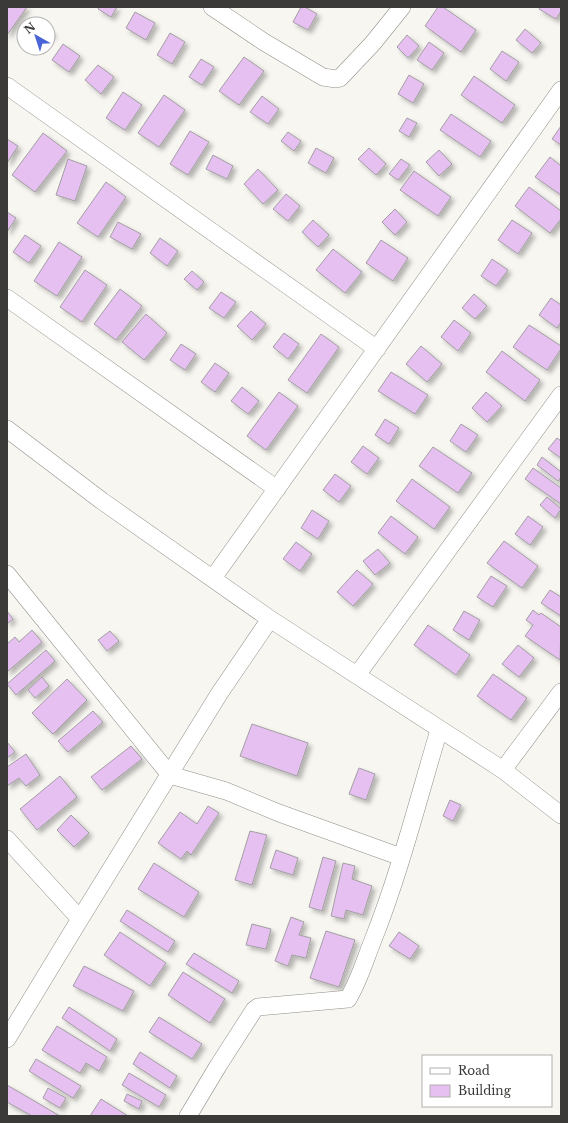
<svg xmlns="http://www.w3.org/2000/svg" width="568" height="1123" font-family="'Libre Baskerville',serif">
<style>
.building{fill:#e5c0f0;stroke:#a29ea3;filter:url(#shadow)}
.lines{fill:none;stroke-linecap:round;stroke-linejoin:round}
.minor-casing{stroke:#908f89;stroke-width:18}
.minor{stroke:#fff;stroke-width:17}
</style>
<defs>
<filter id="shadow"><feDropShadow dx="3.5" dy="3.5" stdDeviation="2" flood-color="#0004"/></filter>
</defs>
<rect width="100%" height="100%" fill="#f8f6f1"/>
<!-- building -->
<path class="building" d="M7,7H27L7,35Z
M99,7H117L111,17L98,9Z
M301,7H305L317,14L308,30L293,22Z
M438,7H443L476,30L461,52L425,26Z
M540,7H561V11L556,19L539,9Z
M135,12L155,23L146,40L126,28Z
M48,28L53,33L48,38Z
M525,29L541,43L532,53L516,40Z
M170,33L185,42L172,64L157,55Z
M407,35L419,46L408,58L397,47Z
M429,42L444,53L432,70L417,60Z
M63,44L80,56L69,72L52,60Z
M502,51L519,62L506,81L490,69Z
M244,57L264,71L239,105L219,91Z
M201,59L214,67L202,85L189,77Z
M98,65L114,77L101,94L85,80Z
M409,75L424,84L413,103L398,94Z
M474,76L515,105L502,123L461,95Z
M123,92L142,105L125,130L106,118Z
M164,95L185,110L159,147L138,133Z
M262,96L279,109L268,124L250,112Z
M451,114L491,141L480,157L440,130Z
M407,118L417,123L409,137L399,131Z
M561,126V145L552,139Z
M190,131L209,142L188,175L170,164Z
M288,132L301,141L294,151L281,141Z
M43,133L67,151L35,192L12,175Z
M7,139L18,146L7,163Z
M316,148L334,158L326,173L308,163Z
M369,148L386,164L376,175L358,159Z
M439,150L452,164L439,176L426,162Z
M213,155L233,166L227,179L206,169Z
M550,157L561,166V195L535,177Z
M68,159L87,166L75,201L56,195Z
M401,159L410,165L398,180L389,174Z
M258,169L278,190L263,204L244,184Z
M414,171L451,197L438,216L400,190Z
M106,182L126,197L98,237L77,223Z
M529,187L561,211V219L550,233L515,206Z
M286,194L300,206L288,221L273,209Z
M395,209L407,222L395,235L382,222Z
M7,212L16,218L7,232Z
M313,220L329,235L318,247L302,232Z
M512,220L532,233L518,254L498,240Z
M118,222L141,234L132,249L110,237Z
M25,235L41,246L29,263L13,252Z
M160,238L178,251L167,266L150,253Z
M381,240L408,258L393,281L366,263Z
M59,242L82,257L57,296L34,281Z
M333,249L362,272L345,293L316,270Z
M492,259L508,270L496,286L481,276Z
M85,270L107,285L82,322L60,307Z
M192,271L204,282L197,290L184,279Z
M120,289L142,306L116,340L94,324Z
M221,292L236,302L224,318L209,308Z
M474,294L487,306L475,319L462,308Z
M551,298L561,305V322L557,328L539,315Z
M251,311L266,324L252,340L237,326Z
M146,314L167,333L144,360L122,342Z
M454,320L471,333L458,351L441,337Z
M529,325L561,346V349L547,370L513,347Z
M284,333L299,344L288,359L273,347Z
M321,334L339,347L307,393L288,380Z
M181,344L196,354L185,370L170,360Z
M421,346L442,364L427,382L406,364Z
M502,351L540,380L525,401L486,372Z
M215,363L229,373L215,392L201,382Z
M391,372L428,395L415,414L378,391Z
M242,387L259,401L248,414L231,401Z
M279,392L298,406L266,450L247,436Z
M486,392L502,406L487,422L472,408Z
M385,419L399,428L389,444L375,435Z
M461,424L478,435L466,452L450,441Z
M557,438L561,441V458L548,449Z
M363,446L379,458L367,474L351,462Z
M433,447L472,473L458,493L419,466Z
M542,457L561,472V477L558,481L537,465Z
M533,468L561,488V504L525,479Z
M335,474L351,486L339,502L323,490Z
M412,479L450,507L434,529L396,501Z
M547,497L561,509L555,518L540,505Z
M312,510L329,521L318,539L301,528Z
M391,516L418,537L405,554L378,533Z
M528,516L543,527L530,545L515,534Z
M504,541L538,566L522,588L487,563Z
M296,542L312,554L300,571L283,559Z
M378,549L390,563L375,575L363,561Z
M357,570L373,584L353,606L337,592Z
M491,576L507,586L493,607L477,597Z
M550,590L561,597V616L541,603Z
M533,610L539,615L541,613L561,627L560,660L525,636L533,625L526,620Z
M7,611L13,619L7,624Z
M464,611L480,620L469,640L453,630Z
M428,625L470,655L456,675L414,645Z
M32,630L42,642L7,672V644L15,637L19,642Z
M110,631L119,641L107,651L98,640Z
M518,645L534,658L519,677L502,664Z
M46,650L55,661L16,695L7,684Z
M493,674L527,698L511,720L477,696Z
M42,677L49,686L35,698L28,690Z
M67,679L87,700L53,734L32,713Z
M93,711L103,722L68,752L58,741Z
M252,724L308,743L297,776L240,756Z
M7,742L15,752L7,758Z
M131,746L142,759L102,790L91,777Z
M26,754L40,775L26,786L19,778L7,786V767Z
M359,768L375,774L366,800L349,794Z
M60,776L77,797L37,830L20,809Z
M450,800L461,805L453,821L443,816Z
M208,806L219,813L191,855L187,851L181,859L158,843L180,812L197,824Z
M71,815L89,833L74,847L57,830Z
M250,831L267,835L252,885L235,880Z
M276,850L298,858L293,875L270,868Z
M323,857L336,861L322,911L309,907Z
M154,863L199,892L184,917L138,889Z
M343,863L355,866L352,879L372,886L363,915L346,910L344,919L331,916Z
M127,910L175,941L168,952L120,921Z
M291,917L304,922L299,935L311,938L306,958L292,955L288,966L275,961Z
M252,924L271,929L266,949L246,945Z
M326,931L355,940L339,987L310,978Z
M120,932L166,963L150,986L104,955Z
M399,932L419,946L410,959L389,946Z
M194,953L239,981L232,993L186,964Z
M84,966L134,991L123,1011L73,986Z
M183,972L225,999L210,1023L168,995Z
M69,1007L117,1039L110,1051L62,1018Z
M159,1017L202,1044L192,1059L149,1032Z
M57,1026L107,1057L99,1071L86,1063L80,1073L42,1050Z
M140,1052L177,1076L170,1088L133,1064Z
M36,1059L81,1086L73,1098L29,1071Z
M129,1073L166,1095L159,1107L122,1085Z
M7,1085L60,1116H32L7,1102Z
M48,1088L66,1098L60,1108L43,1098Z
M127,1094L142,1101L139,1109L124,1101Z
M101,1099L128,1116H90Z"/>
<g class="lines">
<defs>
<path id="minor" d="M212,7L264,42L323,77L336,79L340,78L373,43L402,7
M7,86L377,349
M7,298L277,489
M7,429L102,501L270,619L503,770L561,815
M7,574L170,775L226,791L279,813L401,857
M213,578L561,90
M357,675L561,395
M503,770L561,692
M7,839L80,919
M7,1039L80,919L219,694L270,619
M188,1116L218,1066L254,1010L258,1007L348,999C359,981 365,960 373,940C400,872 418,800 439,730"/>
</defs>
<!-- minor casing -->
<use href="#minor" class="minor-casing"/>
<!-- minor -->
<use href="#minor" class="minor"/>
</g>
<!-- border -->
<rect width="568" height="1123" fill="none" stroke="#3b3a38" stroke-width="16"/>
<!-- legend -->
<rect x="422" y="1055" width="130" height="52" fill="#ffffff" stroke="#b1b0af"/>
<rect x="430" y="1068" width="20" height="6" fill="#ffffff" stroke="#b1b0af"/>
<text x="458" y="1075" font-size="12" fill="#3b3a38">Road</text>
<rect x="430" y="1085" width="20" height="12" fill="#e5c0f0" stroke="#b1b0af"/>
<text x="458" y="1095" font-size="12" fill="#3b3a38">Building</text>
<!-- north arrow -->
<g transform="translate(36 36) rotate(321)"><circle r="19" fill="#ffffff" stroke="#b1b0af"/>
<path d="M0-3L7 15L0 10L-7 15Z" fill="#4a63d7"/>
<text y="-6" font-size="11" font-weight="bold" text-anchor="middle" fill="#3b3a38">N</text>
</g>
</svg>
